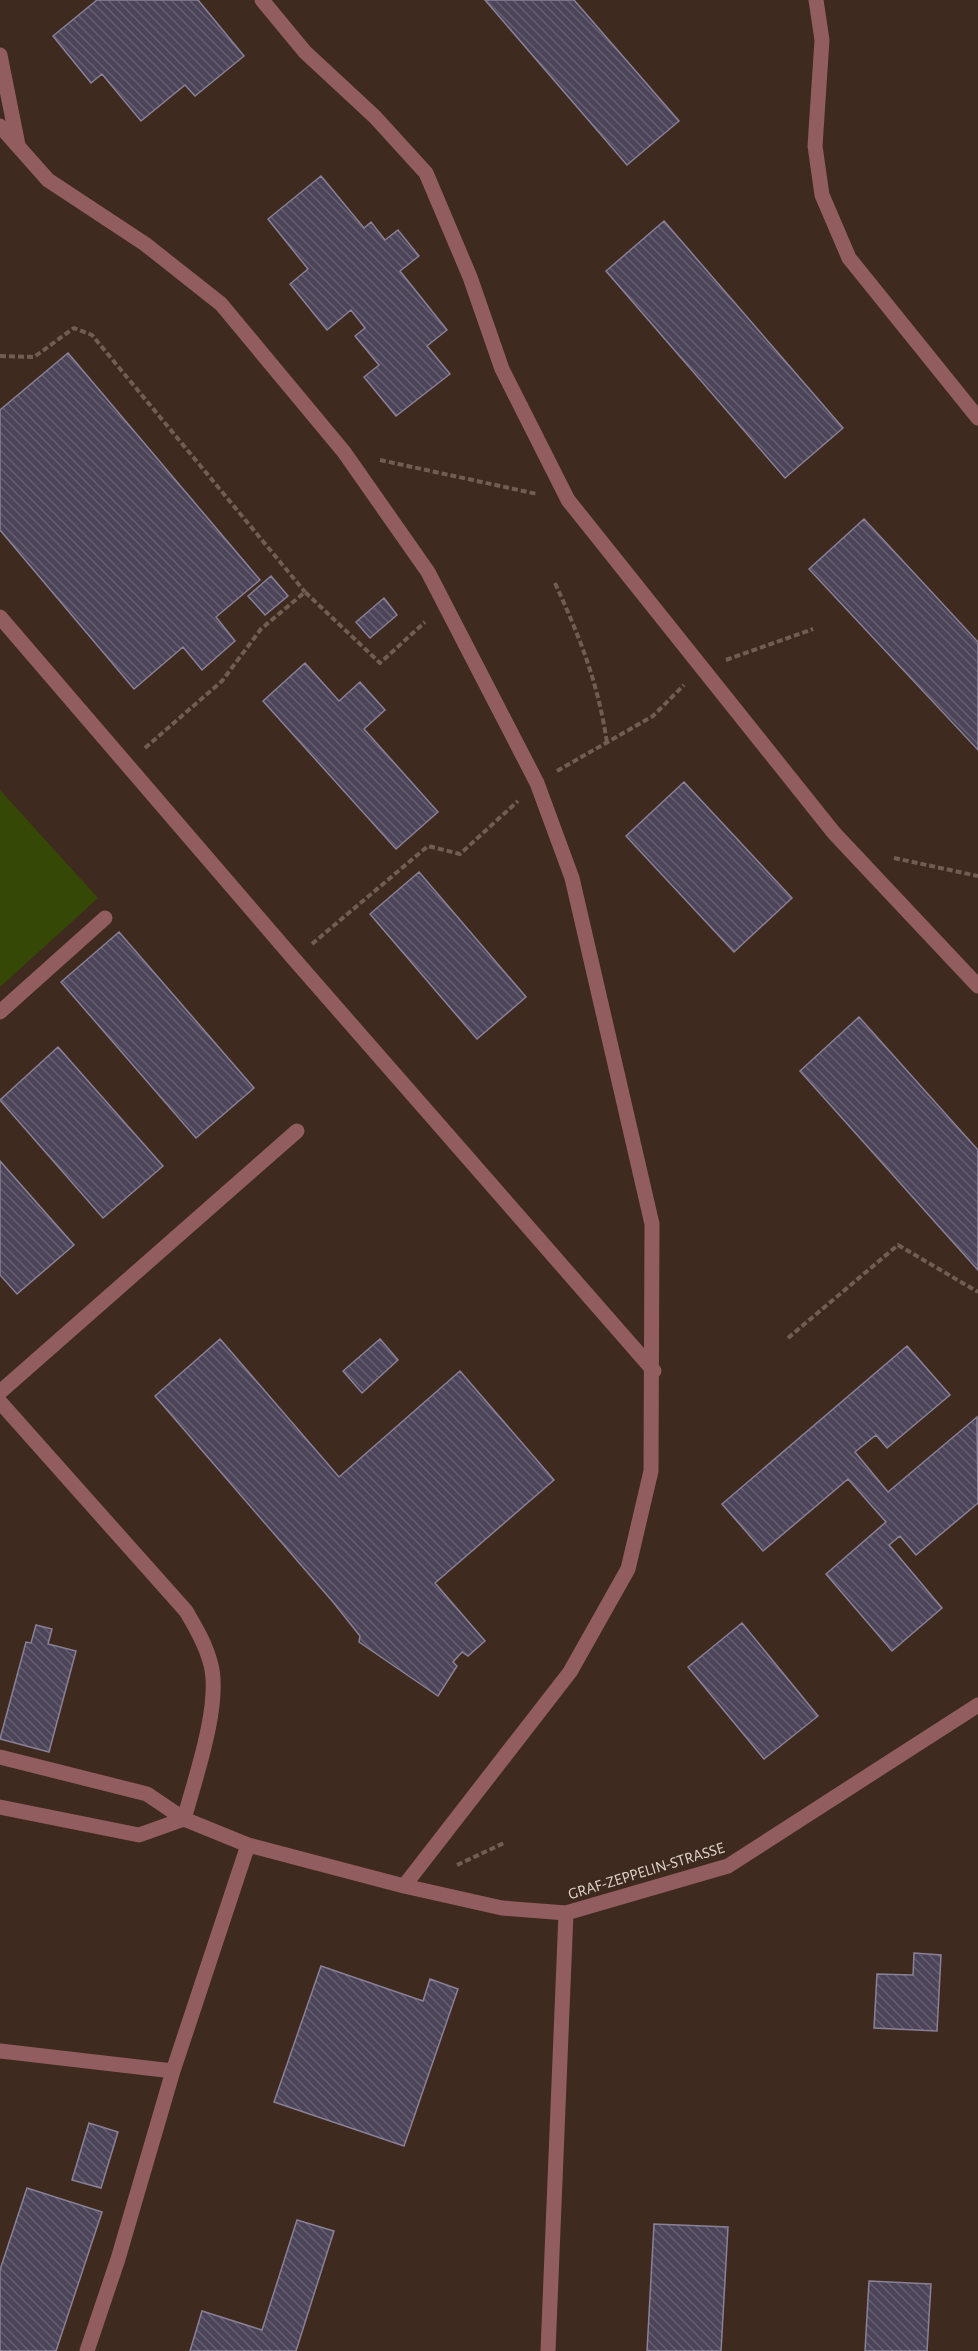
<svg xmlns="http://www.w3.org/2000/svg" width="978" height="2351" font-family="'Alegreya Sans',sans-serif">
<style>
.garden{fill:#364806}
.building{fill:url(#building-back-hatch);stroke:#8a8198;stroke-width:1.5}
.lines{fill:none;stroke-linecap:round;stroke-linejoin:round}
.path{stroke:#705e53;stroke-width:4;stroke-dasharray:6 3;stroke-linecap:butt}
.minor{stroke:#925d5e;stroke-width:15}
.labels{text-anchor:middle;stroke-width:4.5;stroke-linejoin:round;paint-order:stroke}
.street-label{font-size:16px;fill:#e0d3cb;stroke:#3e2a1e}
</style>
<defs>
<pattern id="building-back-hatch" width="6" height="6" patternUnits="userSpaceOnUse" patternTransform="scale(1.5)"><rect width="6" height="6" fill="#4c4459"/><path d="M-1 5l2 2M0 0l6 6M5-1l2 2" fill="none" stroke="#665e70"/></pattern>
</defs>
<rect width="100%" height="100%" fill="#3e2a1e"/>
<!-- garden -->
<path class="garden" d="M0,790L98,898L0,987Z"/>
<!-- building -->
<path class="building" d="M97,0H198L244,56L195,96L185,85L141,121L102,74L91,83L53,36Z
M485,0H574L679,121L627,165Z
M321,176L364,228L371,222L385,240L398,230L419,256L400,271L447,330L427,346L450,374L396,416L364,377L379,365L355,336L365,328L351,310L327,330L290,284L308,269L268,219Z
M664,221L843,428L785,478L606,271Z
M68,353L260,580L216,617L235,641L202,670L183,647L134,689L0,530V410Z
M864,519L978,642V750L809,569Z
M271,576L288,596L265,615L248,596Z
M384,598L397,615L370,638L356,622Z
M305,663L339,701L360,682L385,710L364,729L438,812L396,849L263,701Z
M684,782L792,898L734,952L626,836Z
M419,872L526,997L477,1039L370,914Z
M119,932L254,1088L196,1138L61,982Z
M859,1017L978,1150V1270L800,1071Z
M58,1047L163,1166L103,1218L0,1100Z
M0,1161L74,1245L17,1294L0,1275Z
M220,1339L339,1477L460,1371L554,1480L435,1583L485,1641L468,1656L462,1652L453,1662L457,1666L438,1696L359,1642L360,1636L333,1602L155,1396Z
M380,1339L398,1360L362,1393L343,1371Z
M907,1346L950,1395L887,1448L876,1435L855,1452L888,1492L977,1417L978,1503L916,1555L900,1536L889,1545L942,1608L892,1651L826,1574L886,1522L848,1479L763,1551L722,1504Z
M742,1623L818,1716L764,1759L688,1667Z
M36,1625L52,1629L48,1644L76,1651L49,1752L0,1739L26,1642L31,1643Z
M914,1953L941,1955L937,2031L874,2028L877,1974L913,1975Z
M321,1966L423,2001L430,1979L458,1989L404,2146L274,2102Z
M89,2123L118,2132L101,2188L72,2180Z
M27,2188L102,2212L56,2351H0V2270Z
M297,2220L334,2231L296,2351H190L202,2311L262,2330Z
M654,2224L728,2227L721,2351H647Z
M869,2281L931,2284L927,2351H865Z"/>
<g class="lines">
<!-- path -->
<path class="path" d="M0,356L34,357L74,328L92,335L305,592
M380,460L537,494
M555,583C580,638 598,682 607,743
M726,660L813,629
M145,748L222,681L261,629L305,592L380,663L425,622
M557,771L653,716L684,685
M894,858L978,876
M312,944L428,846L460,854L518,801
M788,1338L898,1245L978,1292
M457,1865L504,1843"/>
<!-- minor -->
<path class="minor" d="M262,0L305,52L375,117L426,173L470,277L502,369L568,500L834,833L978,986
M816,0L822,40L815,146L822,195L849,258L978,418
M0,55L18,145
M0,126L48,180L145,244L221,304L344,452L428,572L537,783L572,878L652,1224L651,1471L628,1569L570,1672L404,1886
M0,617L294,959L654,1371
M0,1012L105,918
M0,1392L297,1131
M0,1402L186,1611C196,1628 206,1645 211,1665C221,1705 195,1779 184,1819
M0,1757L147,1794L184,1819L248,1845L404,1886L502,1908L566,1913L728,1866L978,1705
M0,1807L139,1835L184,1819
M0,2051L173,2071L248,1845
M87,2351L118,2259L173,2071
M548,2351L566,1913"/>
</g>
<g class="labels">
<!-- street labels -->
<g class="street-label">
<text transform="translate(646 1870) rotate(-17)" y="6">GRAF-ZEPPELIN-STRASSE</text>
</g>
</g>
</svg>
